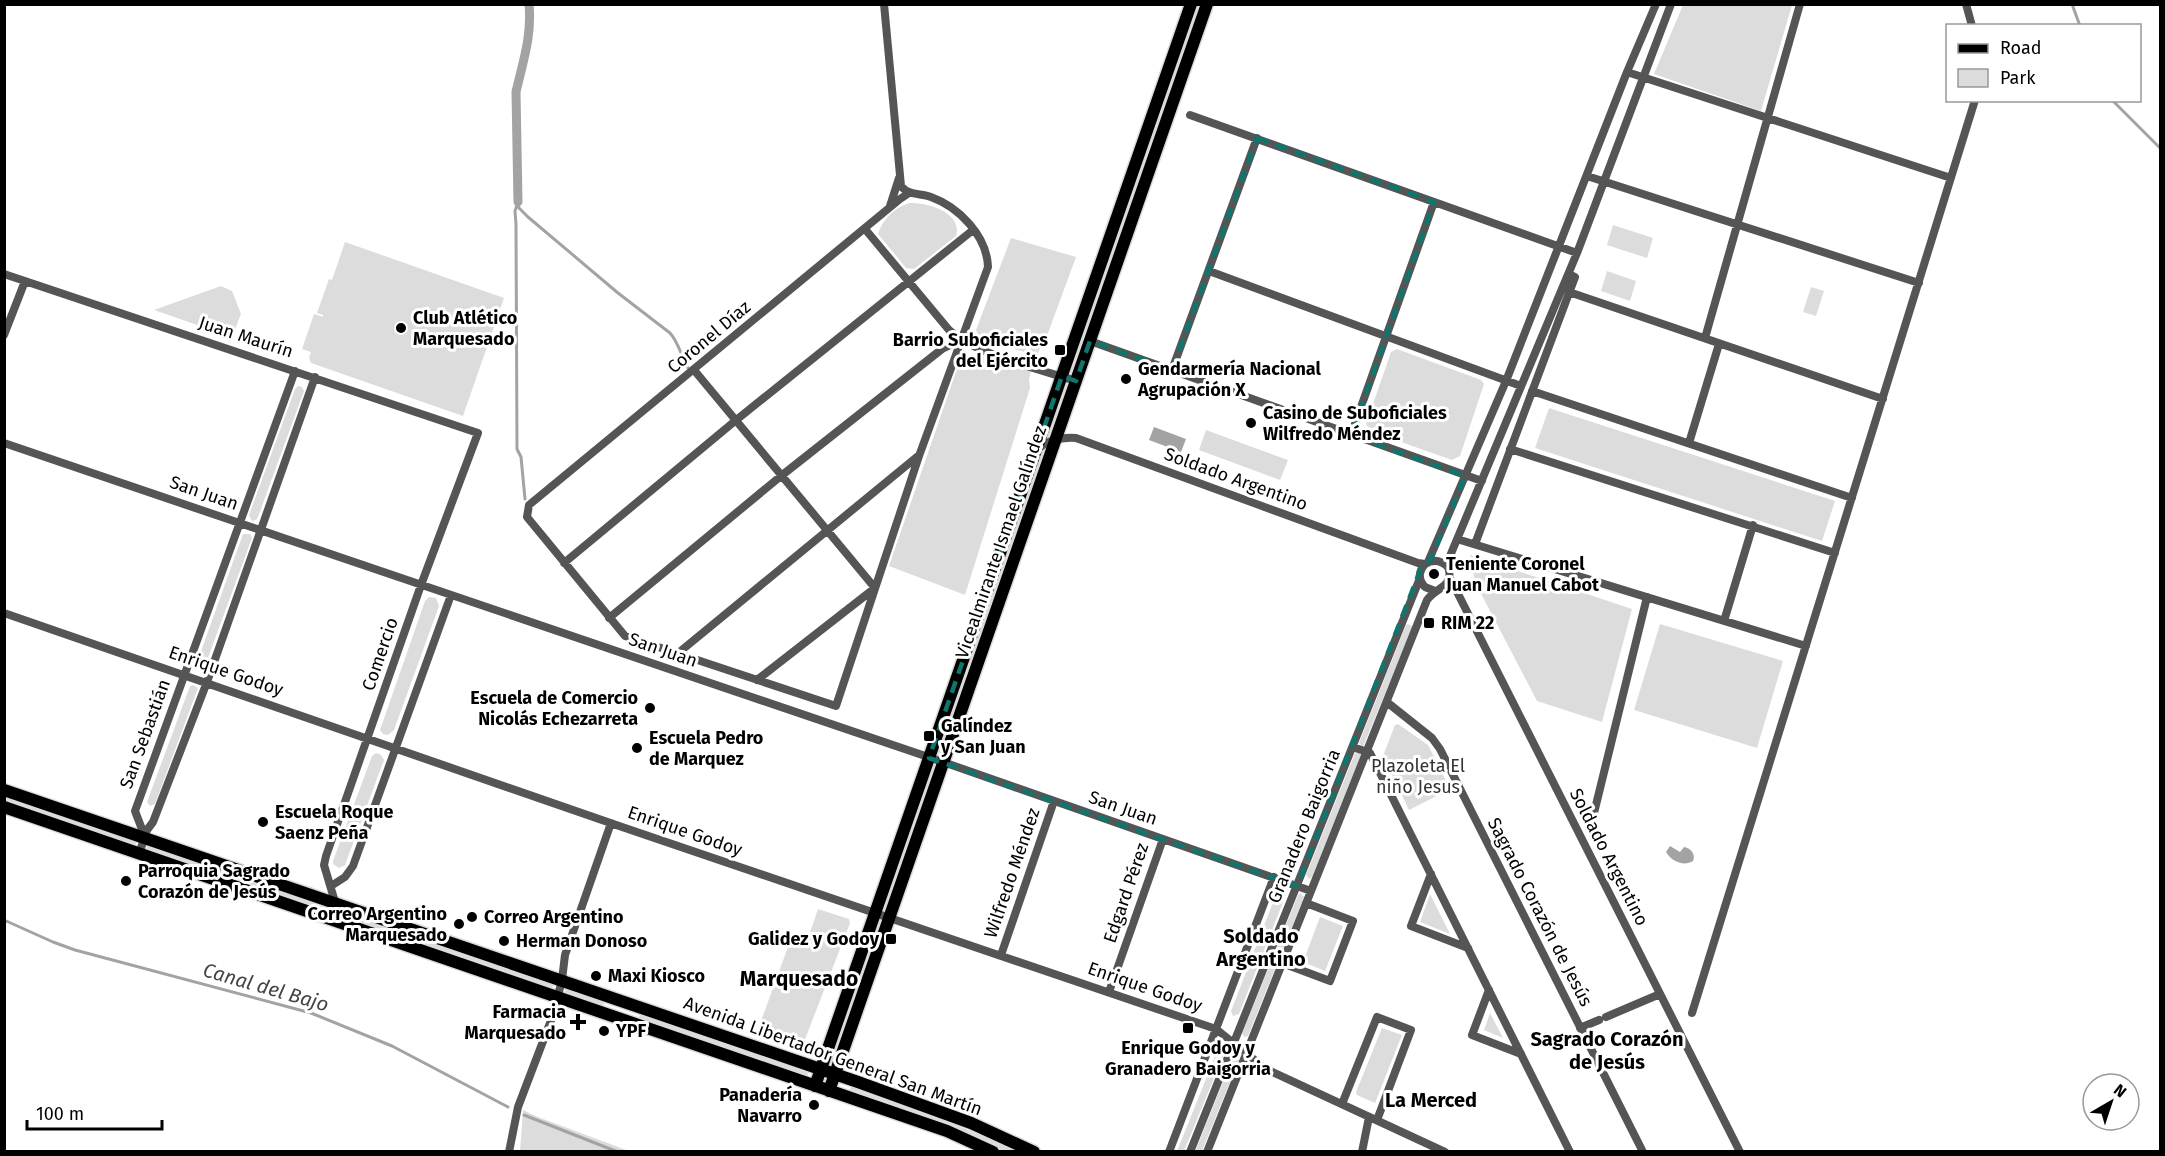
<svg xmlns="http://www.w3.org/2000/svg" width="2165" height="1156" font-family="'Fira Sans',sans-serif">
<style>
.green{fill:#dcdcdc}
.water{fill:#a3a3a3}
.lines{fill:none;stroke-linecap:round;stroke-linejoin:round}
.stream{stroke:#a3a3a3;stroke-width:3}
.canal{stroke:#a3a3a3;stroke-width:9}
.primary-casing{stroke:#dbdbdb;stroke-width:15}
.street{stroke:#555;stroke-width:8}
.primary{stroke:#000;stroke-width:12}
.marked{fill:none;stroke:#0f766e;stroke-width:4.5;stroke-dasharray:12 8;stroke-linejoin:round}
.poi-dot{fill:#000;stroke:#fff;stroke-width:2}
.labels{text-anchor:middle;stroke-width:6;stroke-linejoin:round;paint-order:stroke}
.poi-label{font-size:18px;font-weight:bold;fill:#000;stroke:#fff;text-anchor:start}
.street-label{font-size:18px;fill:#000;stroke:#fff}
.park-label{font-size:18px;fill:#333;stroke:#fff}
.neighbourhood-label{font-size:20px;font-weight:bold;fill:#000;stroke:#fff}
.water-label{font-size:20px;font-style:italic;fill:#444;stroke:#fff}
.quarter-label{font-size:21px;font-weight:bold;fill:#000;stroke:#fff}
</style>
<rect width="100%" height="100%" fill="#fff"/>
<!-- green -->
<path class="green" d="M1197,5H1201L1078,356L1074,355Z
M1683,5H1792L1761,111L1654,74Z
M909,203C928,202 963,213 956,236L914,269L906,268L878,234C883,219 894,208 909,203Z
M1613,225L1653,238L1647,258L1607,245Z
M1011,238L1076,257L1044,344L1040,348L1037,356L985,340L979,336L976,330Z
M345,242L504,298L463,416L311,363L309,357L311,352L302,349L314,314L323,317V315L317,313L329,279L332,280Z
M1607,271L1636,281L1630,301L1601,291Z
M221,286L232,291L241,314L232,337L154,310Z
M1811,287L1824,291L1816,316L1803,312Z
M1397,349L1481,380L1484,384L1460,456L1452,460L1370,431L1366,424L1391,352Z
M980,354L1031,370L1029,379L1030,388L965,595L889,566L959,363L976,368Z
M298,386L302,387L304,391L258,517L256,520L252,521L249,515L295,389Z
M1549,408L1835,501L1822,541L1535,448Z
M1206,430L1288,460L1280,480L1199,450Z
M1046,450L945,741L1039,462Z
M243,534H250L252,538L205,666L200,671L196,669V665Z
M1470,555L1632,609L1602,722L1537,701L1475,582Z
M429,597L436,598L439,606L394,730L388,735L383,734L380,730L425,601Z
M1408,624L1412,626V628L1363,747L1359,743L1406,625Z
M1660,624L1783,661L1757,748L1634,710Z
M193,685L198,688L155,804L150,806L147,802L190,686Z
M1398,724L1428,745L1450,789L1409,810L1383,756L1395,725Z
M1356,751L1360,753L1361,755L1312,877L1309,879L1306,875Z
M376,753L381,755L384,760L345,865L339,868L333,864V861L372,756Z
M931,775L930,787L890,897L893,881Z
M5,796L135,840L136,844L135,846L5,803Z
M149,845L324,905L325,910L147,851L146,849Z
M1281,891L1285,893V897L1239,1014L1233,1016L1231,1011L1277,892Z
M1300,893L1304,897L1248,1036L1244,1037L1242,1033L1298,895Z
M1430,894L1450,934L1420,922Z
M818,909L849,919L850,923L804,1042L799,1046L757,1032L792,936L807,941Z
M340,911L552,983L553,987L552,989L338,915Z
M1320,917L1343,926L1325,971L1303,962Z
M876,933L875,944L837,1053L832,1052Z
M567,989L603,1001L604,1005L601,1008L565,995L564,992Z
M1490,1013L1503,1038L1484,1030Z
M641,1014L807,1071L808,1075L807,1077L638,1019Z
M1382,1028L1402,1035L1375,1103L1357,1095L1356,1092Z
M1220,1044L1224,1045L1226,1049L1184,1151H1177Z
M1235,1055L1239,1060L1202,1151L1195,1152L1233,1057Z
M851,1086L952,1123L1016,1151H1003L976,1139L849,1093Z
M523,1110L538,1117L629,1151H520Z"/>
<!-- water -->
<path class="water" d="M1154,427L1186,439L1181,452L1149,440Z
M1670,846L1680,852L1684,847C1691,848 1696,855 1693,861C1684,867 1671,861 1666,852Z"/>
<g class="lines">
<!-- stream -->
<path class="stream" d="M2072,4L2080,26
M2112,100L2160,148
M518,202L515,211L516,224L517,449L521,457L525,499
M518,203L519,208L528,217L618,293L670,333C679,343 681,356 688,368
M4,920L53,942L75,950L311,1013L392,1046L508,1107
M524,1115L618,1152"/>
<!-- canal -->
<path class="canal" d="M518,202L516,92C523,61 532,37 529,4"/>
<defs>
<path id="primary" d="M4,790L858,1082L971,1123L1034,1152
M4,807L947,1131L993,1152
M815,1086L1191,4
M829,1091L1207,4"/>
</defs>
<!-- primary casing -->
<use href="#primary" class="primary-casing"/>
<!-- street -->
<path class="street" d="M884,4L901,186C909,196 920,193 931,197C959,207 987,236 988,267L919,456L836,706L625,636L527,517L529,505L900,199L909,193
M1966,4L1972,26
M1627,72L1951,178
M1190,115L1577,253
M1587,176L1919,283
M890,206L899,178
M865,229L949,330C977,355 1039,369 1076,381
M1209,271L1521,386
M4,274L478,433L421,585L326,856L324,865L335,902L329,919
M1569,292L1883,399
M4,335L25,281
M1705,338L1800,4
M1090,341L1482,481
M694,370L875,588L757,680
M1172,370L1257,138
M1532,391L1852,498
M1351,435L1434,202
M4,443L943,762L1311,891
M1689,443L1719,344
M1510,449L1835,553
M1036,450C1048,440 1061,437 1076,438L1418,563L1425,564
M1457,539L1806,646
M1475,544L1575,277L1569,274
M1428,562L1506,381L1627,72L1656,4
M564,563L735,421L973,230
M1448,567L1450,556L1577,253L1671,4
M1450,578L1740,1152
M4,613L625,828L1216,1029L1266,1069L1445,1152
M609,618L781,476L942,349L961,340
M1724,621L1753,525
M677,654L918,456
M1388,703L1432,738L1440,749L1643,1152
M1353,747L1370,753L1570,1152
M1594,813L1647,597
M145,837L135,811L295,371
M139,854L147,830L153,822L207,682L315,377
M1431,874L1411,926L1468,948
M331,886L345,877L353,866L451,595
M1001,955L1054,801
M1282,963L1330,981L1353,921L1306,903
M1489,990L1472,1035L1521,1054
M1109,992L1163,839
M1692,1013L1975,100
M1606,1017L1660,994
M1580,1028L1599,1020
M1342,1104L1377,1017L1411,1030L1377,1120
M509,1152L518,1107L553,1015L562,980L565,955L611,823
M1169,1152L1274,877
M1190,1152L1420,578
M1207,1152L1427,600C1436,587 1455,587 1448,567C1441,560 1433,559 1425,564C1418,572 1418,580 1425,587L1435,591
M1362,1152L1369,1117"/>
<!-- primary -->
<use href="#primary" class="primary"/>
</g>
<!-- marked area -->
<path class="marked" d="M1257,138L1434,202L1351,435L1465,476L1431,559L1421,568L1297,886L929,758L1062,376L1076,381L1090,341L1172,370Z"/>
<!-- markers -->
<g class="poi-dot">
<circle cx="401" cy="328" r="6"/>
<rect x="1054" y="344" width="12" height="12" rx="3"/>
<circle cx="1126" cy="379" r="6"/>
<circle cx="1251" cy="423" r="6"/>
<circle cx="1434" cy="574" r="6"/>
<rect x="1423" y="617" width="12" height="12" rx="3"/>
<circle cx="650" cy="708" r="6"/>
<rect x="923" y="730" width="12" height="12" rx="3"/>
<circle cx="637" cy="748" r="6"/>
<circle cx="263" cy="822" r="6"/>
<circle cx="126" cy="881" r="6"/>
<circle cx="472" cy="917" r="6"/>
<circle cx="459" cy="924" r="6"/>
<rect x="885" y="933" width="12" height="12" rx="3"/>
<circle cx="504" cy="941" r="6"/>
<circle cx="596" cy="976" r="6"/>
<path d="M575 1013h6v6h6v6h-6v6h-6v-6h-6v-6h6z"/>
<rect x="1182" y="1022" width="12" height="12" rx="3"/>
<circle cx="604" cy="1031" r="6"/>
<circle cx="814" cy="1105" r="6"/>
</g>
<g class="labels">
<!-- poi labels -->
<g class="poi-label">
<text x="413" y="324">Club Atlético<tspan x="413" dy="21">Marquesado</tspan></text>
<text x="1048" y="346" text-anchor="end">Barrio Suboficiales<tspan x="1048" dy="21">del Ejército</tspan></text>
<text x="1138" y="375">Gendarmería Nacional<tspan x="1138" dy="21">Agrupación X</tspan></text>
<text x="1263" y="419">Casino de Suboficiales<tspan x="1263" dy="21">Wilfredo Méndez</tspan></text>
<text x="1446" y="570">Teniente Coronel<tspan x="1446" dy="21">Juan Manuel Cabot</tspan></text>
<text x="1441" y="629">RIM 22</text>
<text x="638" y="704" text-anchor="end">Escuela de Comercio<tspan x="638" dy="21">Nicolás Echezarreta</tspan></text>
<text x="941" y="732">Galíndez<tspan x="941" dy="21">y San Juan</tspan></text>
<text x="649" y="744">Escuela Pedro<tspan x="649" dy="21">de Marquez</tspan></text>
<text x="275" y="818">Escuela Roque<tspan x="275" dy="21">Saenz Peña</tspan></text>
<text x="138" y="877">Parroquia Sagrado<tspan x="138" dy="21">Corazón de Jesús</tspan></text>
<text x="447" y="920" text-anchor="end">Correo Argentino<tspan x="447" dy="21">Marquesado</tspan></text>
<text x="484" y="923">Correo Argentino</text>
<text x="879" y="945" text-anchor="end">Galidez y Godoy</text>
<text x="516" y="947">Herman Donoso</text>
<text x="608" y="982">Maxi Kiosco</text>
<text x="566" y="1018" text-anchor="end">Farmacia<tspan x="566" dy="21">Marquesado</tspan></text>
<text x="616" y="1037">YPF</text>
<text x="1188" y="1054" text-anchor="middle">Enrique Godoy y<tspan x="1188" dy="21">Granadero Baigorria</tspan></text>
<text x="802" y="1101" text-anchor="end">Panadería<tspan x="802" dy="21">Navarro</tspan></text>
</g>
<!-- street labels -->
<g class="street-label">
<text transform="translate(246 337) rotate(18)" y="6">Juan Maurín</text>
<text transform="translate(709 337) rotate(-40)" y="6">Coronel Díaz</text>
<text transform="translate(1236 479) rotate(20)" y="6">Soldado Argentino</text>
<text transform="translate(204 493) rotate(19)" y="6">San Juan</text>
<text transform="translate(1001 542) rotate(-71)" y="6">Vicealmirante Ismael Galíndez</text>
<text transform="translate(663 650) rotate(19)" y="6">San Juan</text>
<text transform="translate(380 654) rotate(-71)" y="6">Comercio</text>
<text transform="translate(226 671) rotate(19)" y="6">Enrique Godoy</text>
<text transform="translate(145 734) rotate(-70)" y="6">San Sebastián</text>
<text transform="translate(1123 808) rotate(19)" y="6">San Juan</text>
<text transform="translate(1304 826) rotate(-68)" y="6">Granadero Baigorria</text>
<text transform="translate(685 831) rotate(19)" y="6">Enrique Godoy</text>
<text transform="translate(1609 857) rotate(63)" y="6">Soldado Argentino</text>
<text transform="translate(1012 873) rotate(-71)" y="6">Wilfredo Méndez</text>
<text transform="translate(1126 893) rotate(-71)" y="6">Edgard Pérez</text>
<text transform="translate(1540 912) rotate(63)" y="6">Sagrado Corazón de Jesús</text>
<text transform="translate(1145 987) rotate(19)" y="6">Enrique Godoy</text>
<text transform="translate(833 1056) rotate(20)" y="6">Avenida Libertador General San Martín</text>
</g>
<!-- park labels -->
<g class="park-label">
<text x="1418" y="772">Plazoleta El<tspan x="1418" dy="21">niño Jesus</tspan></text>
</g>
<!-- neighbourhood labels -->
<g class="neighbourhood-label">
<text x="1261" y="943">Soldado<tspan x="1261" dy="23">Argentino</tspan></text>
<text x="1607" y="1046">Sagrado Corazón<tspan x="1607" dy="23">de Jesús</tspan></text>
<text x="1431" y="1107">La Merced</text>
</g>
<!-- water labels -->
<g class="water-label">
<text transform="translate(266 987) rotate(16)" y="7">Canal del Bajo</text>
</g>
<!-- quarter labels -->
<g class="quarter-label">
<text x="799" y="986">Marquesado</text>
</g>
</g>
<!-- border -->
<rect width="2165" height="1156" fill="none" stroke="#000000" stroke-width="12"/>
<!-- legend -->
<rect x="1946" y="24" width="195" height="78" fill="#ffffff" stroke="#999999" stroke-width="1.5"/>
<rect x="1958" y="44" width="30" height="9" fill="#000000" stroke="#999999" stroke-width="1.5"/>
<text x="2000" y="54" font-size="18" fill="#000000">Road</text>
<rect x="1958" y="69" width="30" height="18" fill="#dcdcdc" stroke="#999999" stroke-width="1.5"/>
<text x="2000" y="84" font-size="18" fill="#000000">Park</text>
<!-- north arrow -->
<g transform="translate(2111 1102) rotate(39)"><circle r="28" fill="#ffffff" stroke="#999999" stroke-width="1.5"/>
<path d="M0-4.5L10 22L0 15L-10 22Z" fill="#000000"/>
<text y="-9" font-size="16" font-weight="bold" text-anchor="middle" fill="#000000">N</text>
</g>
<!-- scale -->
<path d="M27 1120v9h135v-9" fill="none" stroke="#000000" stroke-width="3"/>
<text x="36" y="1120" font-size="18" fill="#000000" stroke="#ffffff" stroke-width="4.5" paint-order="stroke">100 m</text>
</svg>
